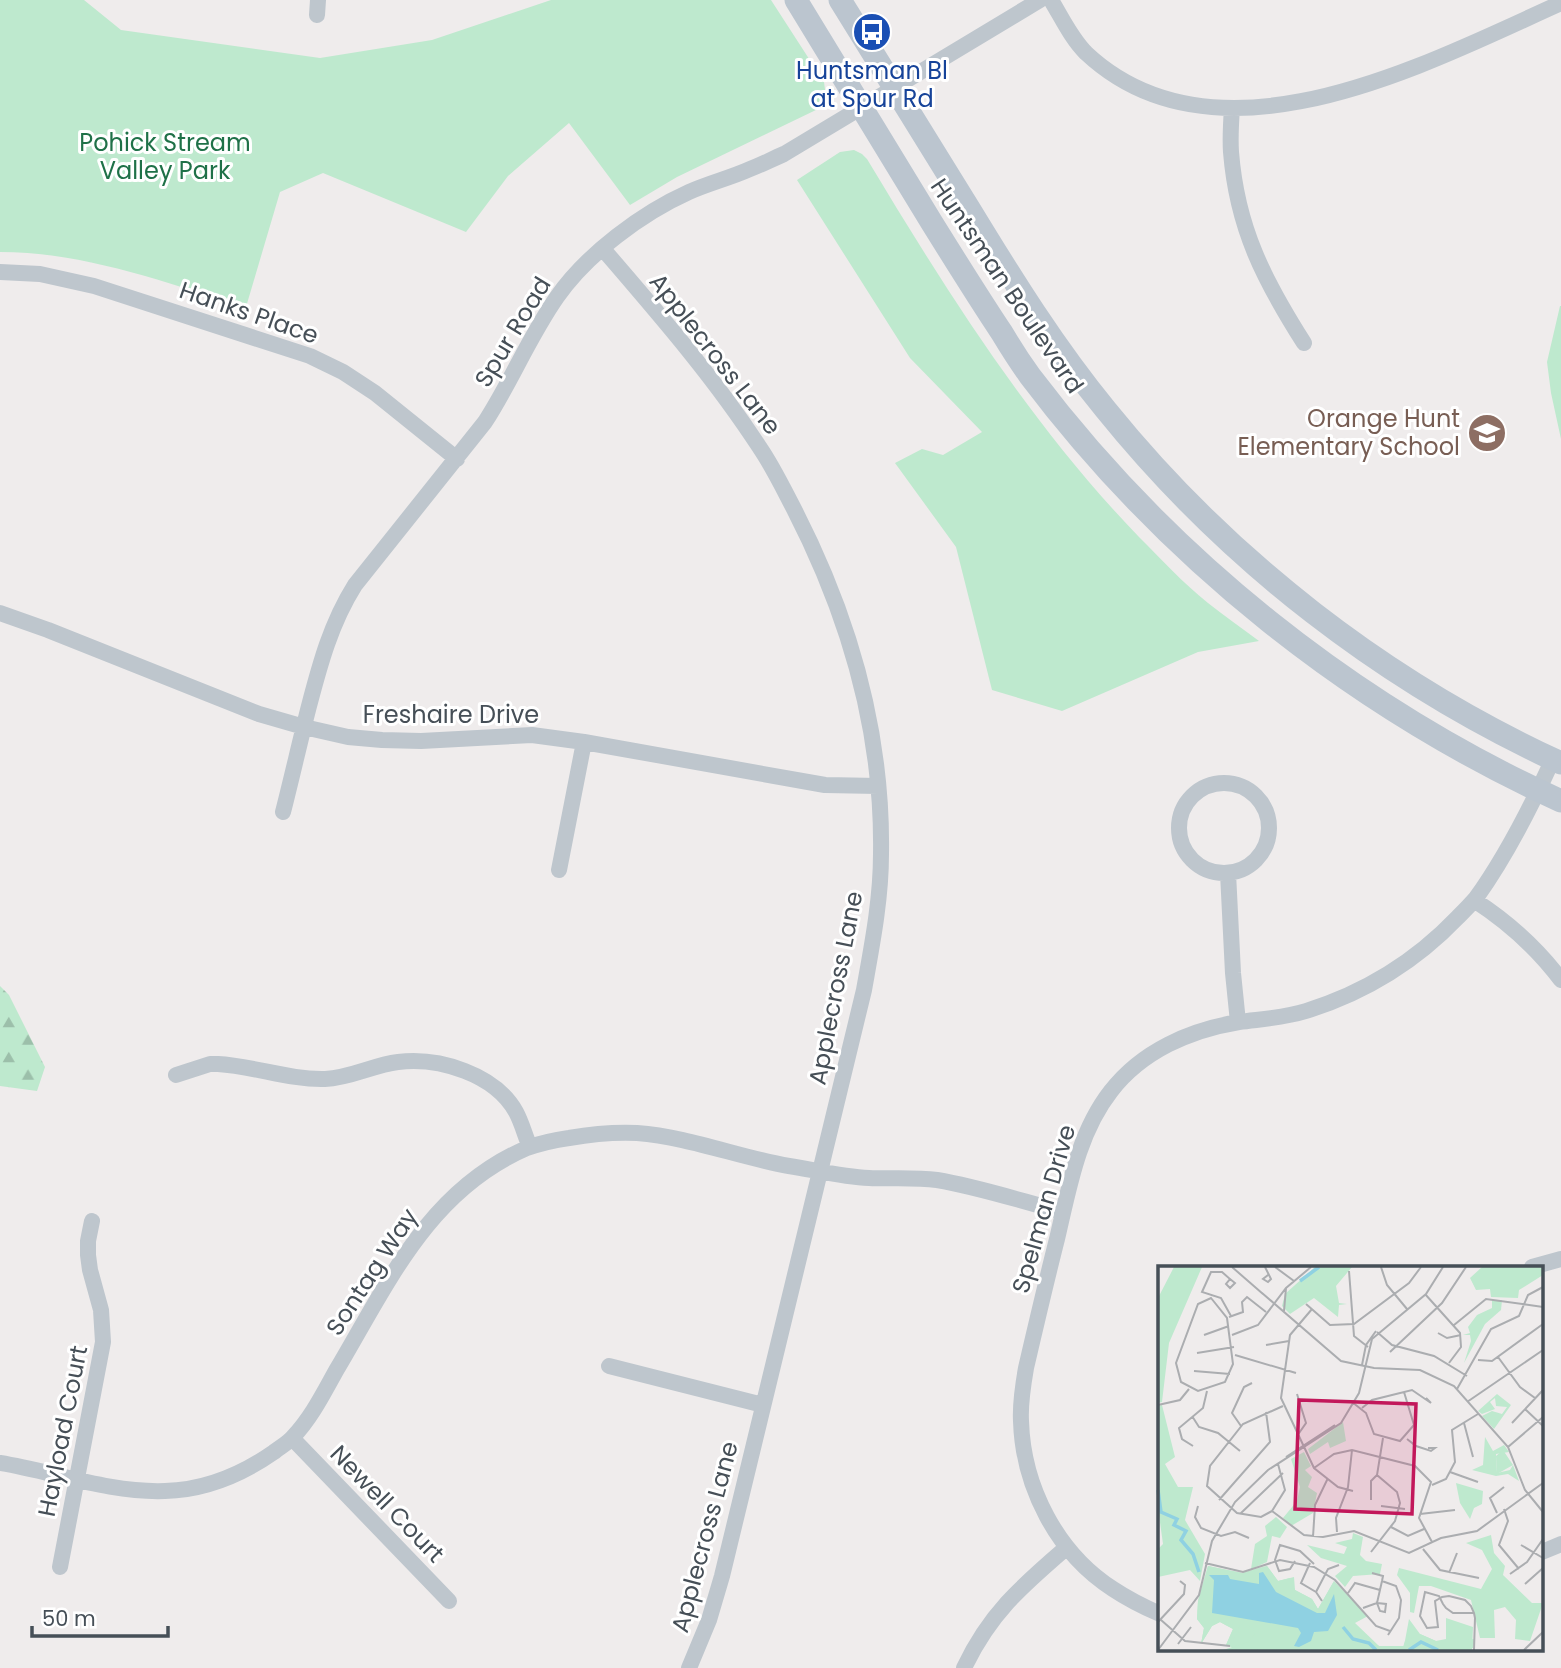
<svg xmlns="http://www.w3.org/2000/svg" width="1561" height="1668" font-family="Poppins,sans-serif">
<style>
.forest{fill:url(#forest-firs)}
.green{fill:#bee9ce}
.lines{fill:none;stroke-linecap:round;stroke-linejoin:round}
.street{stroke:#bec6cd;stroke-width:16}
.secondary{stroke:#bbc5cf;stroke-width:23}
.labels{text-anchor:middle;stroke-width:6;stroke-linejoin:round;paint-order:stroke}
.transit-label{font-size:24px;fill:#164399;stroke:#fff}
.park-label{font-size:24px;fill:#1f7148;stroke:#fff}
.street-label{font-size:24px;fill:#464f57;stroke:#fff}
.education-label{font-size:24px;fill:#785e54;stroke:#fff;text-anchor:end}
.inset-river{fill:none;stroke:#8fd1e2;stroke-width:3.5}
.inset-road{fill:none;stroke:#abadb0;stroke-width:2}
.view{fill:#c2185b;fill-opacity:0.15;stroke:#c2185b;stroke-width:3.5}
.inset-edge{fill:none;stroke:#464f57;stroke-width:3.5}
</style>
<defs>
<pattern id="forest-firs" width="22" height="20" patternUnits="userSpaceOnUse" patternTransform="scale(1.75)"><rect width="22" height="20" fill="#bee9ce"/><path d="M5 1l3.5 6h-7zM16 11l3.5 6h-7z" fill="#9cbfaa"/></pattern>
</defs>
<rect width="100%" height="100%" fill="#efecec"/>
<!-- forest -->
<path class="forest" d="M0,986L9,995L45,1067L37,1091L0,1086Z"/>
<!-- green -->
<path class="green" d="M0,0H84L121,30L320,58L432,40L551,0H771L824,82L826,97L818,109L677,177L630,205L569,123L508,176L466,232L323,173L280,192L246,307C166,283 85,252 0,252Z
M854,150L862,154L867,159C947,292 1030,424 1139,537C1161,559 1183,583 1208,603C1224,616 1242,628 1259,641L1198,652L1062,711L992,690L956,547L895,463L922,449L943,455L982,432L910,358L797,180L840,152Z
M1560,306H1561V439L1551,393L1547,362Z"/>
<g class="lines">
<!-- street -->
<path class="street" d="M1051,0C1062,18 1071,38 1086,53C1217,176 1427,63 1561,3
M317,15L318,0
M1232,108C1231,122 1230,137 1231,152C1237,228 1264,280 1304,343
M603,249C658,313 714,377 760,448C773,467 783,488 794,509C849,616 883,732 881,854C881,900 872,945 864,990L722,1576L709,1620L689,1668
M0,272L40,274L94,286L310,356L343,372L375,393L457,459
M0,613L48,630L259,714L304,727L348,737L382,740L421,741L532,735L584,742L825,785L878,786
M1179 828a45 45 0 1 1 90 0a45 45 0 1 1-90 0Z
M283,812C292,777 300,741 309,706C320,664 331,623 355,585L485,422C511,382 529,337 557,297C587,254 642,213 689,192C709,183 730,178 750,169C761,165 772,159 784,154L1040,0
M559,870L584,742
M1228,873L1233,973L1238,1022
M1474,900C1508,922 1537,948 1561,980
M176,1075L210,1064H218C254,1066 289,1080 325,1079C351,1078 373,1065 398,1062C439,1057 495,1074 516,1112C522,1123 525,1136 530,1147
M1532,1267L1561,1259
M609,1366L763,1405
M292,1438L449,1601
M0,1463C54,1472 110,1493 165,1491C205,1490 241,1475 274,1452C280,1447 288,1443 293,1437C312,1417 324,1392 337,1369C388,1283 429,1190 527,1148C541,1143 555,1140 569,1138C592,1134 615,1132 637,1133C689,1137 738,1157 789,1166C815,1170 842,1177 869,1178C891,1179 914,1177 937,1180C979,1187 1021,1201 1063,1212
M1542,1552L1561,1544
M60,1567L103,1342L101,1310L90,1270L88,1255V1241L92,1221
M1160,1614C1144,1607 1128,1599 1113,1589C1057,1553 1023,1487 1021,1421C1020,1403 1023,1385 1026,1368C1036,1325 1046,1282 1057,1239C1069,1188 1078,1133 1111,1091C1142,1051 1190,1030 1239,1022C1261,1019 1284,1018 1306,1011C1364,993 1416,961 1458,917C1464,911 1470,905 1476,898C1507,855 1531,807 1553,759
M964,1668C990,1613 1022,1586 1066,1548"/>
<!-- secondary -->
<path class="secondary" d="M796,0C841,75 887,149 932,223C955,260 978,297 1002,333C1011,348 1020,362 1030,376C1168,559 1353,706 1561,801
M840,0C883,70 926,140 970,210C1012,279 1055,348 1106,410C1228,561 1385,682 1561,763"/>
</g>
<!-- icons -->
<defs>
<symbol id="bus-disc" viewBox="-11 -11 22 22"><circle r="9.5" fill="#1a4fb4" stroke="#fff"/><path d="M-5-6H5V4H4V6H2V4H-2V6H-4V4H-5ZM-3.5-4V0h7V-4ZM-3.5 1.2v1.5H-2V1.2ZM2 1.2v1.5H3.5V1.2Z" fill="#fff"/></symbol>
<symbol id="school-disc" viewBox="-11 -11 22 22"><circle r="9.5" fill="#8d6e63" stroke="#fff"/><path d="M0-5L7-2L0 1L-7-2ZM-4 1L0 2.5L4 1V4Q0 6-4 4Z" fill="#fff"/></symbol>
</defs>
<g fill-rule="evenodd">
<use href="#bus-disc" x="850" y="10" width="44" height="44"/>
<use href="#school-disc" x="1465" y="411" width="44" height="44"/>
</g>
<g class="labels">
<!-- transit labels -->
<g class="transit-label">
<text x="872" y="79">Huntsman Bl<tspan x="872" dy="28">at Spur Rd</tspan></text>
</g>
<!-- park labels -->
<g class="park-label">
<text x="165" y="151">Pohick Stream<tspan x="165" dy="28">Valley Park</tspan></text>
</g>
<!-- street labels -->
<g class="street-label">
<text transform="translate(1007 286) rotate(56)" y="8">Huntsman Boulevard</text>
<text transform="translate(249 313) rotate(19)" y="8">Hanks Place</text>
<text transform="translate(513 332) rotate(-59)" y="8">Spur Road</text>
<text transform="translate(715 354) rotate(52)" y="8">Applecross Lane</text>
<text x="451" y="723">Freshaire Drive</text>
<text transform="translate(836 988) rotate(-79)" y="8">Applecross Lane</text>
<text transform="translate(1044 1209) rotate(-74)" y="8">Spelman Drive</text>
<text transform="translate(372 1272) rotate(-57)" y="8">Sontag Way</text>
<text transform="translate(63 1431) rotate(-79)" y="8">Hayload Court</text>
<text transform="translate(387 1504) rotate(46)" y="8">Newell Court</text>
<text transform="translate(705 1537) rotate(-75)" y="8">Applecross Lane</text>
</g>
<!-- education labels -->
<g class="education-label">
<text x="1460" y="427">Orange Hunt<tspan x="1460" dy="28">Elementary School</tspan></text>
</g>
</g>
<!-- overview -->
<g transform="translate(1158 1266)">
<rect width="385" height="385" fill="#efecec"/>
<path d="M339,128L353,139L336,163L324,150L334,145L344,148L349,141L338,140L337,132L332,136L337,143L324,148L320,145ZM327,171L335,185L346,179L351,186L338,188L339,207L352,204L355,199L361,215L350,208L338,210L314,204L325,199ZM298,217L325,225L324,238L316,242L312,253L302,237ZM195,267L205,271L202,289L208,295L224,298L222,308L195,310L187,321L177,310L189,300L163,292L149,279L186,288L189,281L177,277L194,273ZM333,269L336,287L347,300L345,309L374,337H385L372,375L357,373L358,354L347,341L336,344L337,372H322L313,334L273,320H261L256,347L252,346V327L239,309L241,302L323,323L334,303L324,284L308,277ZM50,300L84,307L109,300L120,315L132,312L137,324L154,333L160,343L176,315L167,347L102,314L221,380H246L251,353L262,368L278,375L288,373V352L315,361L314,384H69L75,382L68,379L75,363L62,356L54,360L43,378L46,362L39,353L40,335Z" fill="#bee9ce"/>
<path d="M16,1H44L11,77L4,136L0,137V32ZM157,1H194L178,20L181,37L189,38L181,39L180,51L156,32L132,48L124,40L127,28ZM324,1H385V9L361,24L360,32L333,31L332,23L318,24L312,12ZM334,34H344L343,44L327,58L306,97L313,75L312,69H305L312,67L310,61L319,49L334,42ZM4,139L17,191L7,198L20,221H35L27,254L47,288L42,315L32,304L0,311V283L5,278L0,242V140ZM185,156L188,175L172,182L170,176L152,188L150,183ZM345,184L355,199L339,208L338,190ZM146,186L153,200L147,204L154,211L150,221L159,227L155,247L133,260L125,252L139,235L142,221L133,193ZM118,251L129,261L122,272L114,270L109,296L93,303L97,278L109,270L107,260ZM50,300L84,307L109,300L120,315L136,311L137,324L154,333L160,343L176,315L210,350L197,357L221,380L245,381L247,375L262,368L278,375L317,373L315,382L65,384L90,376L97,368L95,362L82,358L75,375L68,379L75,363L62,356L54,360L43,378L46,362L39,353L40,335Z" fill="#bee9ce"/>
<path d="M105,306L118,326L159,347H167L176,328L179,349L170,365L156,366L153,375L141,381L136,380L143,367L140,362L54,347L56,314L51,309H70L72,313L101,318V307Z" fill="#8fd1e2"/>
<path class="inset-river" d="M142,15L161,1M0,224L3,246L19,253L16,259L28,265L23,274L35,288L41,306M185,361L195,373L211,377L218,384M251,384L263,376L280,384"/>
<path class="inset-road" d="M74,1L105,28M107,1L113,13L110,16L105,13L110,9M117,1L136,15M223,1L229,19L249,43M191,5L196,70L210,81M72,13L77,17L72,22L68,18L72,13L64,6H53L44,26L63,32L73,50M104,27L183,95L216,102L262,104L296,120L350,181L367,224L385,246M267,28L302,67L303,81L291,97M53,32L69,52L75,98L67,116L40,125L23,116L18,97L40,38ZM148,38L172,59L196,58L251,17L263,1M154,43L132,69L123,132L156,202L180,221L195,225M126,45L128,22M71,51L85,46L84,36L89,31L108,46M296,59L328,33L385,41M219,66L234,79L276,90L309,110M280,67L289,72L303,69M46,69L71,60M74,69L100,59L128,22L153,1M108,79L131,75M232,86L284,37L308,1M39,87L76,81M77,89L138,107M340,91L362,121L377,132M320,94L334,95L385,58M204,99L208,79L218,65M36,105L72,108M299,123L333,63L361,50L370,29L385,21M139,128L148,157L139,170M194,136L208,147L216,168L242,175L256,159L246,126M309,136L385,84M0,139L22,134L31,123M204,142L214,134L254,124L273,137L268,132M367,143L385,160M34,150L41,161L60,167L82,185M306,157L315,191M354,157L385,124M83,160L74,147L86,121L94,117M249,173L258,180L273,185L277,182H270M35,180L24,173L21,162L45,142L49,125M350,181L385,151M128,191L177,159M120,198L127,224L114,245L103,251L79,247L49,220L52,200L85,158L125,140M156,202L176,188L194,184L257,200L273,216L261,252L274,276M292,206L320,216M274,219L288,213L297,196L294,164L320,148M61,234L112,176L108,146M213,234V215L219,209M40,240L37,251L43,262L63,270L77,266L91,272M223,240L247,243M346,243L350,255L341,279L361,303M114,245L146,269L165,271L196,265L251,287L283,272L319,265L385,217M339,247L332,232L346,221M82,248L125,207M262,248L297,244M233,261L250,270L266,263M179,266L178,252L190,221L194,184M155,271L157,239L170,212M363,279L385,292M265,283L282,304L321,312M213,286L237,255L242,237L239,226L219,209L225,172M137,295L132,303L121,305L117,294L122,279L142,285L156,298M47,297L85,306L122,294L156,301L177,314L218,360L232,365M152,297L143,317L158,326M291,307L299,287M352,308L369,296L385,273M224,315L238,320L243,334L241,352L230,369M367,318L385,302M190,327L197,317L222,324M164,335L158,326L170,303L181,299M219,337L228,338L227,346L222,345ZM205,342L219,337L224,315L225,310L214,307M3,354L27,375L72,380M0,356L26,328L27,319L22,315M20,378L33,361M0,384L41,329L54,275L77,236L110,204L183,157L201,127L214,73L268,28L285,1M316,384L317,352L316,347L313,340L307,334L291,330L284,331L282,332L279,334L277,335L280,361L269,362L262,350L267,326L281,330L285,338L288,342L295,347H316M366,384L385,366"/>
<path class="view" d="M141,134L258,138L254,248L137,243Z"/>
<rect width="385" height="385" class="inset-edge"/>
</g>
<!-- scale -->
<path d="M32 1626v10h136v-10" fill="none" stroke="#464f57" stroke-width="3.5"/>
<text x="42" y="1626" font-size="21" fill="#464f57" stroke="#ffffff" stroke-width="5" paint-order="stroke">50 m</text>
</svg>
